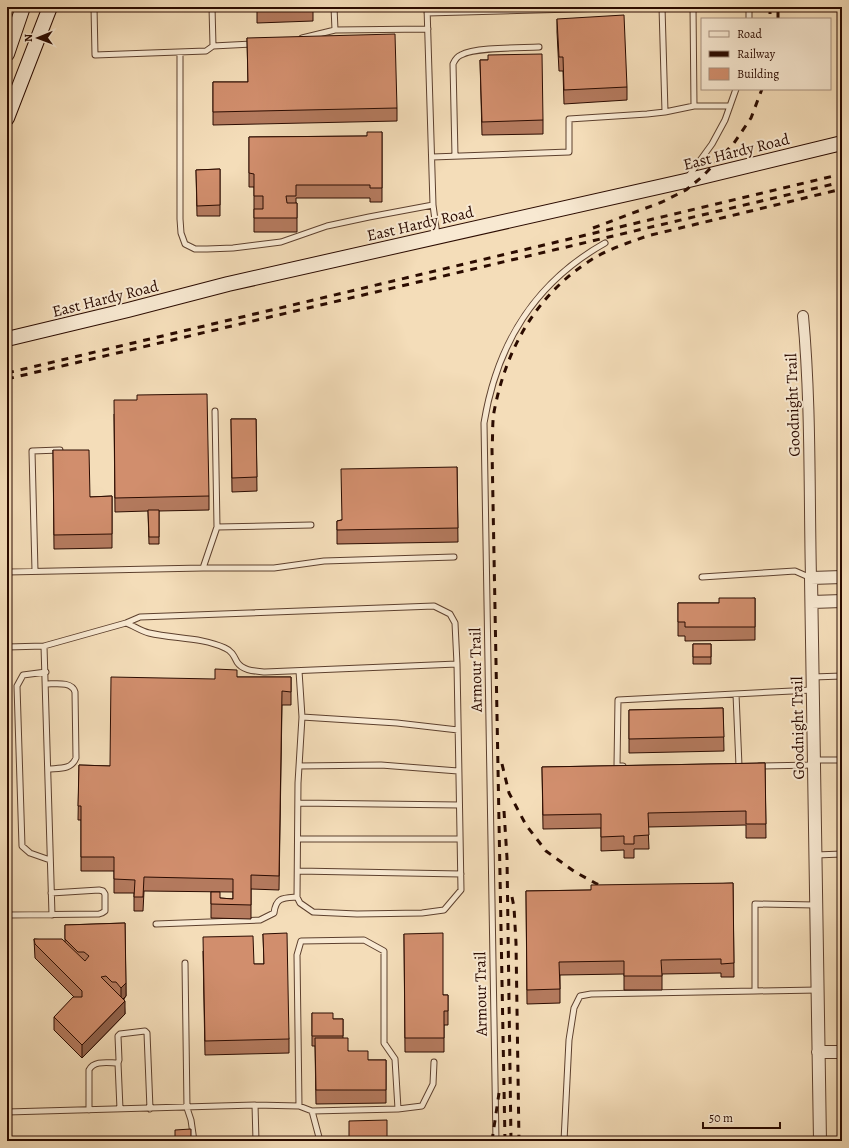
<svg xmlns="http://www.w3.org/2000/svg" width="849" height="1148" font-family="Alegreya,serif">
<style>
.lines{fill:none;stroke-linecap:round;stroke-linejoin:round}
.service-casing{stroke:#5d402e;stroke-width:7}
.minor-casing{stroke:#5d402e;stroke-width:12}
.tertiary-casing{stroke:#5d402e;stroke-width:14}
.secondary-casing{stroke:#2b0b00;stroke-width:16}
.service{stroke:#f8e9d2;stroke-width:5}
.minor{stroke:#f8e9d2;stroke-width:10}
.tertiary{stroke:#f8e9d2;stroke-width:12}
.secondary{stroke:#f8e9d2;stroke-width:14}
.rail{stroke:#2b0b00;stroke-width:3;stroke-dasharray:7 7;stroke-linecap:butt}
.wall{fill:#b47a5e;stroke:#2b0b00}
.shaded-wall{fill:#92634c;stroke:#2b0b00}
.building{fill:#d18e6d;stroke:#2b0b00}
.labels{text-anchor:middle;stroke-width:4;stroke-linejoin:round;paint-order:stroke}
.street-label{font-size:16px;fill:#2b0b00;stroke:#f8e9d2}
</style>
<rect width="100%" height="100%" fill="#f4ddb9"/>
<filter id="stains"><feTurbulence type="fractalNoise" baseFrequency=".005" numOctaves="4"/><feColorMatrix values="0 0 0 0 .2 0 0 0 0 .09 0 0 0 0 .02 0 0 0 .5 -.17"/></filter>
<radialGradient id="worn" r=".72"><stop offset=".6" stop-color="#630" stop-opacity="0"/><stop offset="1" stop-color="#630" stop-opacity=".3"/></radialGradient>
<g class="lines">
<defs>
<path id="service" d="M94,7L95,55L206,51L213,46L212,7
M334,7L335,30
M427,7L433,205L437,235
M662,7L665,112
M693,7L694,106
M427,13L648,7
M749,19V7
M302,38L335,30L428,29
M213,46L252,44
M180,52V219L181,233L185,244L195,249H207L233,248L281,242L327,226L369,217L433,205
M455,156L453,64C455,60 456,57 461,55C475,47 521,48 539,47
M432,157L569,152V119L647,114L665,112L694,106H730
M688,177L712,144L725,120L736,89
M217,527L311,525
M203,568H274L324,561L454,557
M35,571L32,451L60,450
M7,572L203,568L217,527L215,411
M702,577L795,571L811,578
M126,623C134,626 141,631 149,633C174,639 201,637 225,648C232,651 234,656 237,662C243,671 255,671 265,672L457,664
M44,646L52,915
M7,647L44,646L126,623L140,617L434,606L450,614L455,623L457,664L461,890L444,910L422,913L357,914L313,912L300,903L297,897C283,898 276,897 274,913L260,920L156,924
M299,671L302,717
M46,672L23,675L17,686L22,846L30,853L50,860
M813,677L842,676
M46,684C55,684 72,681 75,692L76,758C71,770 60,768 48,769
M736,694L739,766
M814,760H842
M299,766L381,765L458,771
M623,766H617L618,700L812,690
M759,766L814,765
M298,803L459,805
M298,839H460
M816,855L842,854
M298,871L461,874
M297,897L298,783L302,717L397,723L458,730
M815,905L755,904V991L818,990
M7,915L99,914L102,913L105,911V894L103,891L99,890L51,893
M185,963L187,1108L191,1120L194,1141
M118,1063L120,1109
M255,1105L256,1141
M299,1106L297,955L301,941L364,940L384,951V1043L395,1059L398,1109
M89,1110V1070C94,1060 108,1063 118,1063L119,1060L118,1036L120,1034L145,1031L147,1033L150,1109
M312,1111L320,1141
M7,1112L255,1105L299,1106L312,1111L398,1109L422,1106L433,1084L434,1062
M496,1141L484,423C497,344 534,283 605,243
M564,1141L569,1040L574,1008L580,996L591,994L755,991"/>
<path id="minor" d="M803,316C811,403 809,491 811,578"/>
<path id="tertiary" d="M812,602L842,601
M818,1052H842
M820,1141L811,578L842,577"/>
<path id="secondary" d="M7,54L23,7
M7,118L50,7
M7,339L128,310L228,284L685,181L842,143"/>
</defs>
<!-- service casing -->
<use href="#service" class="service-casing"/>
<!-- minor casing -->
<use href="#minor" class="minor-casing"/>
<!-- tertiary casing -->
<use href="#tertiary" class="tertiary-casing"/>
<!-- secondary casing -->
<use href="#secondary" class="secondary-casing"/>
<!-- service -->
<use href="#service" class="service"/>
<!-- minor -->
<use href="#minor" class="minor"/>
<!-- tertiary -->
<use href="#tertiary" class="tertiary"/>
<!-- secondary -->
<use href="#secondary" class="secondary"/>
<!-- rail -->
<path class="rail" d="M770,7V19
M778,19V7
M593,228L662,202L686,190L703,176L734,143L751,118L762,89
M7,373L842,174
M7,379L842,182
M502,764L509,793L526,825L546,851L575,872L597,884L610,888
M504,811L507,858L511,1141
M512,897L514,907L516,943L519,1141
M492,1141L499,1093
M505,1141L492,449C493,437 492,424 494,412C506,349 536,295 591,260C608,249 628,243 647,236L842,189"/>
</g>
<!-- wall -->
<path class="wall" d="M257,7H313V21L257,23Z
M557,19L627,87V100L564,104L563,71H559L557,32Z
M247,38L397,108V121L213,125V82H248Z
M480,60H488L543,120V134L482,135Z
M382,132V202H370V198H296V203H297V232H254V187H249V137L367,136Z
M220,169V216H197L196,170Z
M840,343H842V360H840Z
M840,366H842V384H840Z
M841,389H842V407H841Z
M114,414L209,496V510L159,511V544H149L148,511L115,512Z
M231,419H256L257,491L232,492Z
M53,450L90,497L112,496V548L54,549Z
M457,467L458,542L337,544V521L341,520Z
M755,598V640L685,641V636H678V603H719Z
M693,644H711V664H693Z
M237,677H291V705H282L279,890L251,889V919L211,918V892L220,898L233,899V892L144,891L143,911H134V893H114V871H81V820H78L79,765L110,766L215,679Z
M723,708L724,751L629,753V710Z
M765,763L766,838H746V825L648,827L649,849H634V858H624V850L601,851V828L543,829L542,767Z
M733,883L734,977H721V973L662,974V990H624V974L560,975V1003L527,1004L526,891L591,890Z
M125,923L126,996L124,999L125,1014L82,1058L54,1030V1017L74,997L35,958L34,939L65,942V925Z
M263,934L289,1039V1053L205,1055L203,951L254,964H264Z
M404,934L443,995H448V1025H444V1052H405Z
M312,1013L333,1019H343V1038L348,1051L368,1060H386V1103L316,1104L315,1046H312Z"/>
<!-- shaded-wall -->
<path class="shaded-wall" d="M126,983V996L121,1001V988Z
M125,1001V1014L82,1058V1045Z"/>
<!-- building -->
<path class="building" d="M257,7H313V8L257,9Z
M624,15L627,87L564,90L563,57H559L557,19Z
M395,34L397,108L213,112V82H248L247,38Z
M542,54L543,120L482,122L480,60H488V55Z
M367,132H382V188H370V185H296V196H286L287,203H297V218H254V209H263V196H254V174L249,173V137L367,136Z
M220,169V205L197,206L196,170Z
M840,343H842V353H840Z
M840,366H842V377H840Z
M841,389H842V400H841Z
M207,394L209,496L115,498L114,400H137V395Z
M841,413H842V423Z
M231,419H256L257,477L232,478Z
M53,450H89L90,497L112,496V534L54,535Z
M457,467L458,528L337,530V521L342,520L341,469Z
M148,510H159V537H149Z
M719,598H755V627H685V622H678V603H719Z
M693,644H711V657H693Z
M215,669L237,670V677H291V692L282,691L279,876L251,875V905L211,904V892H220V898L233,899V879L144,877L143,897H134L135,880L114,879V857H81V806H78L79,765L110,766L111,677L215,679Z
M723,708L724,737L629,739V710Z
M765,763L766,824H746V811L648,813L649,835L634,836V844H624V836L601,837V814L543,815L542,767Z
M733,883L734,963L721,964V959L661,960L662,976H624V961L559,962L560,989L527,990L526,891L591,890V885Z
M125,923L126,983L121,988L116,982H112L106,976L101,977L125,1001L82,1045L54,1017L73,997H82V991L35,944L34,939H62L85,961L89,956L84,952H78L65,939V925Z
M287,933L289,1039L205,1041L203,937L253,936L254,964H264L263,934Z
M443,933V995H448V1011H444V1038H405L404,934Z
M312,1013H333V1019H343V1036H312Z
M315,1038H348V1051H368V1060H386V1090H316Z
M387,1120V1141H349V1121Z
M191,1129V1141H175V1130Z"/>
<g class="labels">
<!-- street labels -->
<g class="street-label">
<text transform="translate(736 151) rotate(-14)" y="6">East Hardy Road</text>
<text transform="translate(420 223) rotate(-13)" y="6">East Hardy Road</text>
<text transform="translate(105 298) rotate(-14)" y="6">East Hardy Road</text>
<text transform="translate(792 405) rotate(-92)" y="6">Goodnight Trail</text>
<text transform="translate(475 670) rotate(-91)" y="6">Armour Trail</text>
<text transform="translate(797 728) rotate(-91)" y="6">Goodnight Trail</text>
<text transform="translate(480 994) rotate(-91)" y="6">Armour Trail</text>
</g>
</g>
<!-- margin -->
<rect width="849" height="1148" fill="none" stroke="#f4ddb9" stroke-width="24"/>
<rect x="8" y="8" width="833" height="1132" fill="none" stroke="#2b0b00" stroke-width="2"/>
<rect x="12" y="12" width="825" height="1124" fill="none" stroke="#2b0b00"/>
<!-- legend -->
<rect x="701" y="18" width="130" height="72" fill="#f8e9d2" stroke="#a6907e"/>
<rect x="709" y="31" width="20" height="6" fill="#f8e9d2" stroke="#a6907e"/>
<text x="737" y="38" font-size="12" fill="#2b0b00">Road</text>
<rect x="709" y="51" width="20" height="6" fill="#2b0b00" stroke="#a6907e"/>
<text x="737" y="58" font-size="12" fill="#2b0b00">Railway</text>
<rect x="709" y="68" width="20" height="12" fill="#d18e6d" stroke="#a6907e"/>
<text x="737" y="78" font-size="12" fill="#2b0b00">Building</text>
<!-- north arrow -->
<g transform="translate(38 38) rotate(269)" stroke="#f8e9d2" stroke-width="3" paint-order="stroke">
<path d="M0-3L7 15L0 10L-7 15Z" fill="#2b0b00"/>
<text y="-6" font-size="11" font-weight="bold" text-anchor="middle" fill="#2b0b00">N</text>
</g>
<!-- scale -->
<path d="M703 1122v6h77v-6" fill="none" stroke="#2b0b00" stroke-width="2"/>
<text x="709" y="1122" font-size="12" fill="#2b0b00" stroke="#f8e9d2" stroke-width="3" paint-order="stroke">50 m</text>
<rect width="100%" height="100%" filter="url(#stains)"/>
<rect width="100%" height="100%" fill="url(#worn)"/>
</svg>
